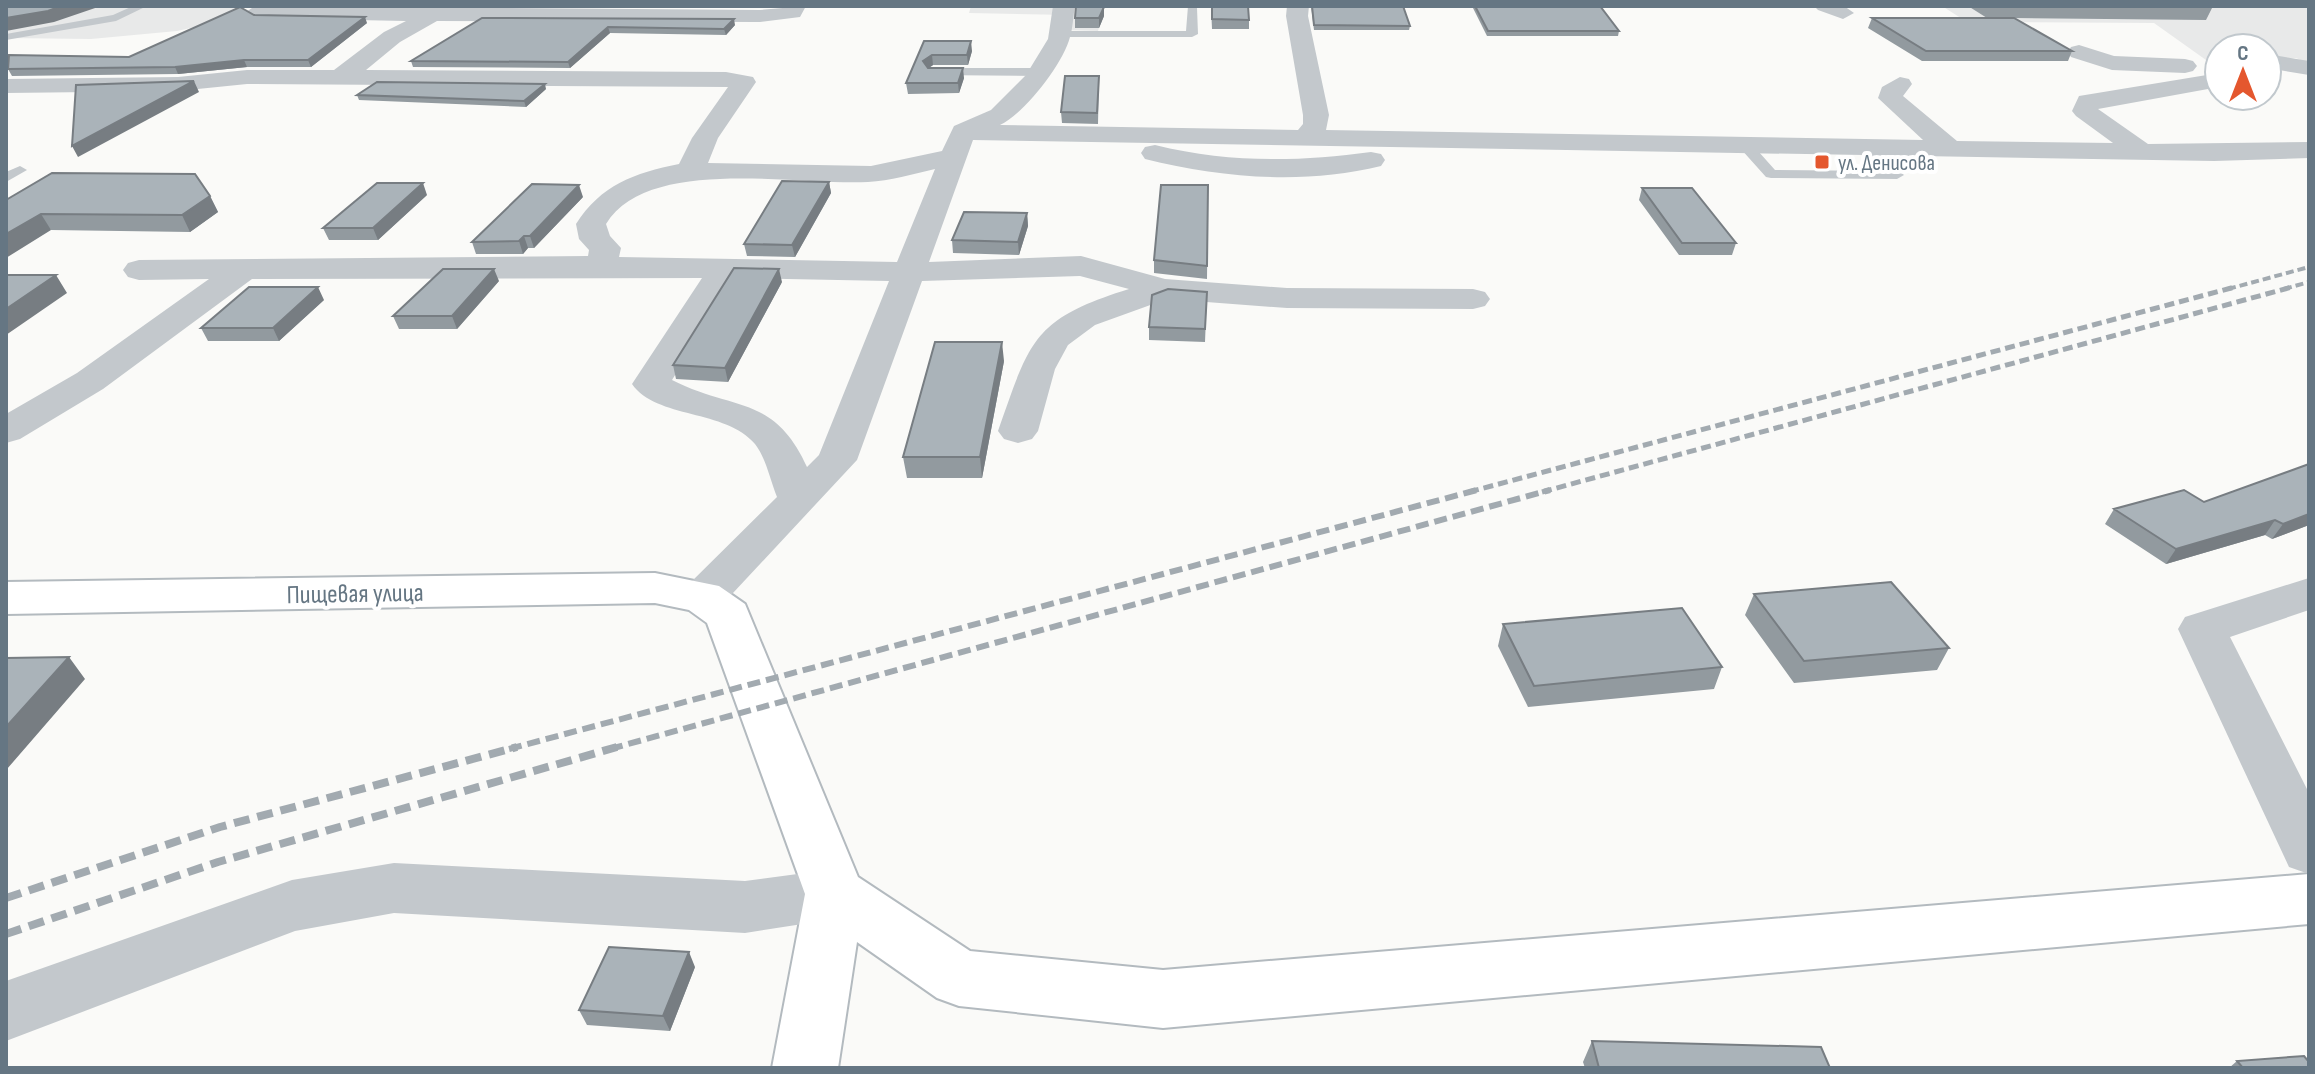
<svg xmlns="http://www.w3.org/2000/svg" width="2315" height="1074" font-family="'Sofia Sans Condensed',sans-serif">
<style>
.built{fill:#e8e9e9}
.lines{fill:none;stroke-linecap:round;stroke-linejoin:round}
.secondary-casing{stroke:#b3babf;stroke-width:4}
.lane{fill:#c3c8cc;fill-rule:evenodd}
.street{fill:#c3c8cc;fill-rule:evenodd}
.secondary{fill:#fff;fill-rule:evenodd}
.rail-far3{stroke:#a2aab0;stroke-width:4;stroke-dasharray:8 4;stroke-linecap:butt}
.rail-far2{stroke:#a2aab0;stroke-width:5;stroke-dasharray:10 5;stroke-linecap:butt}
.rail-far1{stroke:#a2aab0;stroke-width:6;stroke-dasharray:13 6;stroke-linecap:butt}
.rail{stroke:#a2aab0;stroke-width:8;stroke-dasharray:16 8;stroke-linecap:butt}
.wall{fill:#929a9f}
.shaded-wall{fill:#777d82}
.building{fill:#aab3b9;stroke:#777d82;stroke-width:2}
.poi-dot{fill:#e4572e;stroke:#fff;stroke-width:3}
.labels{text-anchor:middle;stroke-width:8;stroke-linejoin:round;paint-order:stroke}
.far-poi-label{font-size:22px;fill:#657683;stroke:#fff;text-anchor:start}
.street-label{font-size:26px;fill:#657683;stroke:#fff}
</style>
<rect width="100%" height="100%" fill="#fafaf8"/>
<!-- built -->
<path class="built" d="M6,6H244L204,25L177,31L91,39L6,38Z
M971,6H1105L1098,31L1063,30L1069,15L969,13Z
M1942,6H2309V64L2296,58L2267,59V48H2219V60H2206L2154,23L1967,22Z"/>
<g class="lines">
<defs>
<path id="secondary" d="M655,573L719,586L745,604L858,877L970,951L1163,970L2309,874V924L1163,1028L959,1006L937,998L857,942L838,1068H772L805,894L707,623L689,610L655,603L6,614V582Z"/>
</defs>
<!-- secondary casing -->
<use href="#secondary" class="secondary-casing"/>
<!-- lane -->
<path class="lane" d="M133,6H147L116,21L6,40V34L113,15Z
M1188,6L1197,8L1198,34L1192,37H1060L1054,34L1060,31H1186Z
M934,68H1039L1045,72L1039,76L930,75L928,72Z
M1740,142H1750L1775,170L1884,171L1860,147L1867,143L1904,175L1897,179L1771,178L1766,177L1740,148Z
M20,166L27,170L6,182V172Z"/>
<!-- street -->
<path class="street" d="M255,6L760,10L806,6L800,17L760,22L437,21L400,42L366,70L726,72L753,77L756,82L718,138L708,163L871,166L942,151L954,126L991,110L1026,75L1048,39L1053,6H1075C1073,16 1073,28 1070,37C1063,64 1025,113 1000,125L1298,130L1303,124V115L1286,16L1287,6H1309L1308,16L1329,115L1326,130L1923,140L1878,98L1882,87L1900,77L1909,79L1912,84L1903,96L1957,141L2113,143L2076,116L2072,111L2079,96L2219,73V87L2098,109L2148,144L2309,142V158L2214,161L973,140L929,262L1081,256L1165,279L1287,288L1473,289L1485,292L1490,299L1485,306L1473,309L1287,308L1167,299L1095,325L1068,345L1055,369L1038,431L1032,439L1018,443L1004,439L998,431C1030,341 1032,319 1129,289L1080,276L922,281L857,460L719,608L703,613L687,608L680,597L687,586L777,497C770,480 766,458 755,444C726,409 656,419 632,384L702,278L252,279L103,389L20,439L6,443V414L77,373L209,279L139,280L128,277L123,270L128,263L139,260L588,256L589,250L579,239L576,224C601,185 634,173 679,164L692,138L728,87L247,84L178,91L6,93V79L178,77L247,70H334L384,32L406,21L257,18L246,12ZM935,169L897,262L619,257L621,248L610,236L606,224C648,155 798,186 868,182C890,181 913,174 935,169ZM735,278L889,281L819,455L807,467C774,394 732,411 672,380Z
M1814,6H1844L1854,13L1843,19L1818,10Z
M2079,45L2114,56L2185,59L2193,61L2197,66L2193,71L2185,73L2112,70L2071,57L2068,52L2071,47Z
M2267,54L2309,61V75L2267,68Z
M1155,145C1228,163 1297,162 1371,152L1381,154L1385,160L1381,166C1303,185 1222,178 1145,159L1141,153L1145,147Z
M2309,578V610L2230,637L2309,793V874L2289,867L2178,629L2185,617Z
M394,863L745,881L835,869L856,876L865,894L856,912L835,919L745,933L394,913L295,931L6,1041V981L292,880Z"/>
<!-- secondary -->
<use href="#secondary" class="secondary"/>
<!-- rail-far3 -->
<path class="rail-far3" d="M2228,289L2309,267
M2284,289L2309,282"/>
<!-- rail-far2 -->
<path class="rail-far2" d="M1469,492L2235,287
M1542,492L2292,287"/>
<!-- rail-far1 -->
<path class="rail-far1" d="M509,749L1477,490
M610,749L1550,490"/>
<!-- rail -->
<path class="rail" d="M6,898L220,827L517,747
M6,934L218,862L617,747"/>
</g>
<!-- wall -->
<path class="wall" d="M634,6H754L753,7Z
M1211,6L1249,20V29H1212Z
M1311,6H1403L1410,26L1409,30H1314Z
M1472,6H1600L1619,31L1618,36H1487Z
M1968,6H2213L2206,20L2015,18L2072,51L2068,61H1922L1868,28L1872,18H1987Z
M254,15L367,23L311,67H247L178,74L12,76L8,69L129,57Z
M1104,16L1099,28H1075V18Z
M482,18L735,25L726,35L610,33L570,68L413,67L411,61Z
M924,41L972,51L968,65H933L929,68L964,78L959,93L908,94L906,83Z
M1099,76L1098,124L1062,123L1061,112Z
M546,89L526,107L359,100L357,95Z
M829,182L831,193L795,257L747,256L744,244Z
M1208,185L1207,279L1154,273V260Z
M1642,188L1736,243L1732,255H1679L1639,200Z
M427,195L378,240H329L323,228Z
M210,196L218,212L190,232L51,230L6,200Z
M583,197L534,248H528L523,254H476L472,242Z
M1027,213L1028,226L1019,255L953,253L952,240Z
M499,281L457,329H399L393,316Z
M782,282L728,382L676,379L673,365Z
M1207,292L1205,342L1149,340V327Z
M324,300L279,341H208L201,328Z
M1004,361L982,478H907L903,457Z
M2309,464V525L2272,539L2265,535L2166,564L2105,524L2114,509L2204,502Z
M1754,594L1949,648L1937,670L1794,683L1745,615Z
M1503,624L1722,667L1714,689L1528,707L1498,646Z
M695,967L670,1031L587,1025L579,1010Z
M1592,1041L1830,1068H1585L1583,1062Z
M2237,1061L2309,1068H2229Z"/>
<!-- shaded-wall -->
<path class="shaded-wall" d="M61,6H101L54,22L6,31V18Z
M1104,7V16L1099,28V18Z
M365,17L367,23L311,67L308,60Z
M734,19L735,25L726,35L724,29Z
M608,27L610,33L570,68L568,62Z
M971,41L972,51L968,65L967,55Z
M932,55L933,65L924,71L923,61Z
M244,60L247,67L178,74L175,67Z
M963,68L964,78L959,93L958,83Z
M194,81L199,92L78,157L72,146Z
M545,84L546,89L526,107L524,101Z
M829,182L831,193L795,257L792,245Z
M423,183L427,195L378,240L373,228Z
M579,185L583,197L534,248L530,236Z
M210,196L218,212L190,232L182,215Z
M1027,213L1028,226L1019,255L1018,242Z
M41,214L51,230L6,258V234Z
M524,236L528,248L523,254L519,241Z
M494,269L499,281L457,329L452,316Z
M779,269L782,282L728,382L725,368Z
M56,275L67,293L6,335V309Z
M318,287L324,300L279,341L273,328Z
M1002,342L1004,361L982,478L980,457Z
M2309,514V525L2272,539L2283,524Z
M2275,520L2265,535L2166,564L2176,549Z
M69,657L85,679L7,769L6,727Z
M689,952L695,967L670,1031L663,1016Z"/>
<!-- building -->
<path class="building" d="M6,6H61L48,11L6,18Z
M1076,6L1104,7L1099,18H1075Z
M1212,6H1248L1249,20L1212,19Z
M1312,6H1403L1410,26L1314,25Z
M1475,6H1600L1619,31H1488Z
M240,7L254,15L365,17L308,60H244L175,67L8,69L9,55L129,57Z
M482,18L734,19L724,29L608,27L568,62L411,61Z
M1872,18H2014L2072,51H1926Z
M924,41H971L967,55H932L923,61L928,68H963L958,83H906Z
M1065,76H1099L1097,113L1061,112Z
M194,81L72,146L76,85Z
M377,82L545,84L524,101L357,95Z
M52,173L195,174L210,196L182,215L41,214L6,234V200Z
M782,181L829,182L792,245L744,244Z
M377,183H423L373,228H323Z
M532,184L579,185L530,236H524L519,241L472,242Z
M1161,185H1208L1207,266L1154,260Z
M1642,188H1692L1736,243H1682Z
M964,212L1027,213L1018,242L952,240Z
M734,268L779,269L725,368L673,365Z
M443,269H494L452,316H393Z
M6,275H56L6,309Z
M249,287H318L273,328H201Z
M1168,289L1207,292L1205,329L1149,327L1152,295Z
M935,342H1002L980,457H903Z
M2309,464V514L2283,524L2275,520L2176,549L2114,509L2184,490L2204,502Z
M1891,582L1949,648L1804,661L1754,594Z
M1682,608L1722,667L1534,686L1503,624Z
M69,657L6,727V658Z
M609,947L689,952L663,1016L579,1010Z
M1592,1041L1821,1047L1830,1068H1599Z
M2304,1056L2309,1062V1068H2243L2237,1061Z"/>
<!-- markers -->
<rect class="poi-dot" x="1814" y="154" width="16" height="16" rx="4"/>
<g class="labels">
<!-- far-poi labels -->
<g class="far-poi-label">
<text x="1838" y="170">ул. Денисова</text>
</g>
<!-- street labels -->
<g class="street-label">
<text transform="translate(355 593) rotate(-1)" y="9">Пищевая улица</text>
</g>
</g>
<!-- border -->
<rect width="2315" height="1074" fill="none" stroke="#657683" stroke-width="16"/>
<!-- north arrow -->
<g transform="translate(2243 72)"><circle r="38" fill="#ffffff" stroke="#c1c8cd" stroke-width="2"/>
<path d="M0-6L14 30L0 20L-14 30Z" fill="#e4572e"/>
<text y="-12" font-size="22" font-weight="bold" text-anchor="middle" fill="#657683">С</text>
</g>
</svg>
